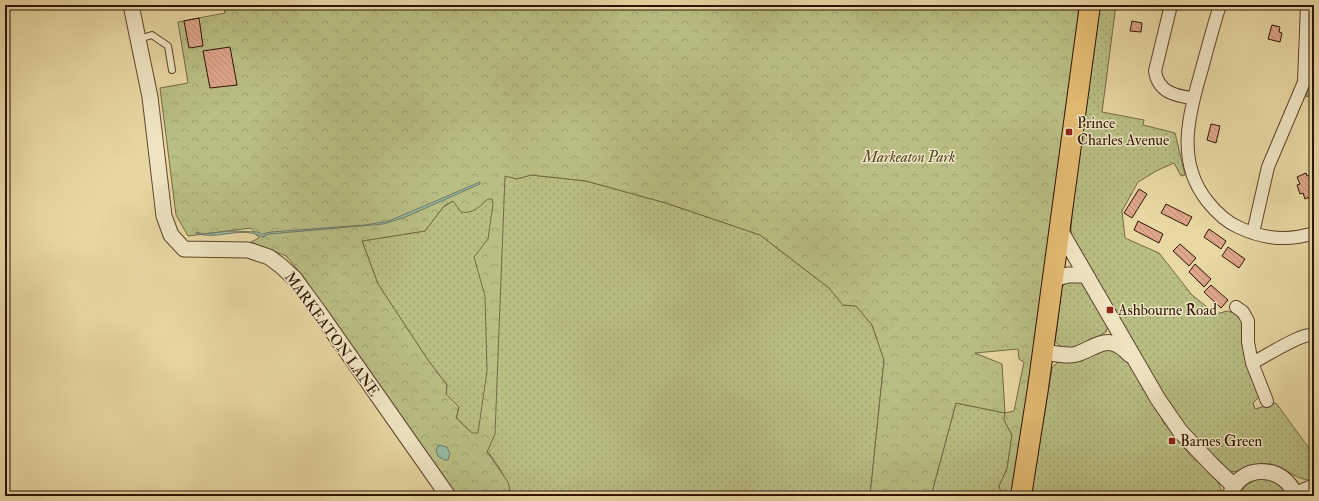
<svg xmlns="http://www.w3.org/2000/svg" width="1319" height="501" font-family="'IM FELL Double Pica',serif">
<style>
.grass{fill:url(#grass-dots);stroke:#746944}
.forest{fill:url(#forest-crowns);stroke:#746944;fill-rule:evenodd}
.water{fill:#98baa3;stroke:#6e7863}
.building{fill:url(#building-back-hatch);stroke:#2f1403}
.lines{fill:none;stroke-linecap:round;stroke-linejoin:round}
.service-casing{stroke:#5d452b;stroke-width:8}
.minor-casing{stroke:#5d452b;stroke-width:14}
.tertiary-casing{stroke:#5d452b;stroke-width:17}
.trunk-casing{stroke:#2f1403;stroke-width:22}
.service{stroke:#f0e6c4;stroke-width:6}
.minor{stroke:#f0e6c4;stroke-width:12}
.tertiary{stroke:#f0e6c4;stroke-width:15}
.trunk{stroke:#e4bc72;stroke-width:20}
.poi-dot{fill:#8f2418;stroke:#f0e6c4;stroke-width:1.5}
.labels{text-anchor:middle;stroke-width:3;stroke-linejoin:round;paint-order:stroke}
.poi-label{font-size:15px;fill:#2f1403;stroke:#f0e6c4;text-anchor:start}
.park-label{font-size:15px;font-style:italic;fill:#58472a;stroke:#f0e6c4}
.street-label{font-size:15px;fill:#2f1403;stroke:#f0e6c4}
</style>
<defs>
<pattern id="grass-dots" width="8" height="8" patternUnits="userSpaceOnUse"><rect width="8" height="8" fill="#b9be84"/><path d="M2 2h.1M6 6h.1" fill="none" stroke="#9fa270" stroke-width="1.8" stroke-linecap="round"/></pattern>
<pattern id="forest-crowns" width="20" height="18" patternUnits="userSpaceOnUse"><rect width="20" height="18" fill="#b9be84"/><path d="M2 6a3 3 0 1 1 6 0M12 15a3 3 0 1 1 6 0" fill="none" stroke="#9fa270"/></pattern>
<pattern id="building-back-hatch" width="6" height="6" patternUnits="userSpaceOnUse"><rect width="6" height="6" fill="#dfa78a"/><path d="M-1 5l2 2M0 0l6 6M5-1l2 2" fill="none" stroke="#c08f75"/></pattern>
</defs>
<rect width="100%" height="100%" fill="#e8d8a4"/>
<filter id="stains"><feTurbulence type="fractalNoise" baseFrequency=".005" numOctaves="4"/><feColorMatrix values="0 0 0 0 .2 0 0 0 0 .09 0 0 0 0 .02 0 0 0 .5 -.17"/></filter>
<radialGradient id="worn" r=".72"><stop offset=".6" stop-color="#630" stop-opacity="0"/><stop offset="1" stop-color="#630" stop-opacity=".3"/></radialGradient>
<!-- grass -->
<path class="grass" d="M1100,5H1116L1102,112L1144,120L1143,125L1175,133L1185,175L1181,176L1174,163L1158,170L1138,182L1122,211L1125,238L1159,253L1192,295L1216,314L1227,311L1241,315L1260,396L1253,403L1255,409L1276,403L1314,455V471L1312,473L1314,480C1294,481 1289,468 1271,464C1255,461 1245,472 1230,472L1207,452L1167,404L1072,239L1071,228L1073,204Z
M505,175L517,179L531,175L586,181L666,203L760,235L829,288L843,305L856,306L872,325L884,360L870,496H511C506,469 477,437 456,418L459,407L446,394L447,385L428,360L378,284L362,241L425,231L444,206Z
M1067,282H1085L1108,325L1106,332C1090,341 1069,359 1055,341L1062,287Z
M1101,347L1122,352L1159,412L1163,422L1194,460C1208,466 1221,480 1222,496H1031L1052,368C1061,355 1086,352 1101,347Z
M956,403L1005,413L1004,420L1012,435L1007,469L999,486L1002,496H931Z
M1258,479C1273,479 1280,484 1288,496H1238L1246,485Z"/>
<!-- forest -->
<path class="forest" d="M223,5H1082L1015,496H1002L999,486L1007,469L1012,435L1004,420L1005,413L956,403L931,496H870L884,360L872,325L856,306L843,305L829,288L760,235L666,203L586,181L531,175L517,179L505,176L495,434L487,452L508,482L511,496H456L303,276L286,256L251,242L259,238L251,228L188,236L176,215L160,88L188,83L178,22L225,13ZM488,199H492L493,204L488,239L474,257L485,296L487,371L478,433H472L456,418L459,407L446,394L447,385L428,360L378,284L362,241L425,231L444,206L453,201L461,212C473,214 479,207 488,199ZM1018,349L1019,359L1024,362L1014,411L1005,413L1002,364L975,353Z
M1313,34H1314V94L1306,97L1310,80Z"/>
<!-- water -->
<path class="water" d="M480,182V184L403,218L383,224L269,234L262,237C242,225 216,241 196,233V232L203,234L230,231L258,232L262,234L271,232L365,225L389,221Z
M439,445L447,447L450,454L448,460H444L438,456L436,450Z"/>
<!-- building -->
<path class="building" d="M199,18L203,46L189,48L184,21Z
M1132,21L1142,23L1141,32L1130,31Z
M1272,25L1280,27L1279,32L1282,33L1280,42L1268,39Z
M230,47L237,85L210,88L203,51Z
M1211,124L1220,126L1216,143L1207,140Z
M1306,173L1307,176L1314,173V195L1305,199L1303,193L1300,194L1297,185L1300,184L1297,177Z
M1139,189L1147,194L1132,218L1124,213Z
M1166,204L1192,217L1187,226L1161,213Z
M1138,221L1163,234L1159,243L1134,230Z
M1209,229L1226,241L1221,249L1204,237Z
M1180,244L1196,258L1189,266L1173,251Z
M1228,247L1245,259L1239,268L1222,256Z
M1195,264L1211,279L1204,287L1189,272Z
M1211,285L1228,300L1221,308L1204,292Z"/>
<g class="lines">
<defs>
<path id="service" d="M139,39L152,35L168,46L172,70"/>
<path id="minor" d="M1171,5L1155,71C1158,92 1175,96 1193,98
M1220,5C1213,27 1207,50 1201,72C1188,116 1176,163 1208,202C1216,212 1225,221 1238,227C1263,239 1287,242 1314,233
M1253,233L1268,167L1304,82L1307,5
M1236,307L1243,312L1248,321V342L1252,363L1267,401
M1252,363C1265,357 1302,332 1314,335
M1295,493L1314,485"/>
<path id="tertiary" d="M131,5L150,97L164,216L171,235L184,249L248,250L269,257L281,266L294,278L319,312L448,496
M1060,230L1158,399L1180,431L1213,466L1234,486
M1053,279L1068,275H1086
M1043,352C1053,353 1068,357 1077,354C1099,346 1109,332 1130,355
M1230,496C1238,463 1286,464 1295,496"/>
<path id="trunk" d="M1021,496L1038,388L1090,5"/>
</defs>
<!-- service casing -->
<use href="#service" class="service-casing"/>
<!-- minor casing -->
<use href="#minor" class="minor-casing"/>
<!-- tertiary casing -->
<use href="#tertiary" class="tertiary-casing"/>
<!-- trunk casing -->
<use href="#trunk" class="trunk-casing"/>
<!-- service -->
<use href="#service" class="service"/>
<!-- minor -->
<use href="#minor" class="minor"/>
<!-- tertiary -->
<use href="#tertiary" class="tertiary"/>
<!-- trunk -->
<use href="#trunk" class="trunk"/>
</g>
<!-- markers -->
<g class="poi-dot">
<rect x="1065" y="128" width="8" height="8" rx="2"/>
<rect x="1106" y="306" width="8" height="8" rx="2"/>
<rect x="1168" y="437" width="8" height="8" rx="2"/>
</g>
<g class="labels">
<!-- poi labels -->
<g class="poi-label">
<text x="1077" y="128">Prince<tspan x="1077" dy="17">Charles Avenue</tspan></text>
<text x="1118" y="315">Ashbourne Road</text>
<text x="1180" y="446">Barnes Green</text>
</g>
<!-- park labels -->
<g class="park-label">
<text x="909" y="162">Markeaton Park</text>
</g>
<!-- street labels -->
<g class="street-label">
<text transform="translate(332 334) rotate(54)" y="5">MARKEATON LANE</text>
</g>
</g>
<!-- margin -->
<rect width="1319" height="501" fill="none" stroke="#e8d8a4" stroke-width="20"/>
<rect x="6" y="6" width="1307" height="489" fill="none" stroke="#2f1403" stroke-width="2"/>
<rect x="10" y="10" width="1299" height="481" fill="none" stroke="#2f1403"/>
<rect width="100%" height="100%" filter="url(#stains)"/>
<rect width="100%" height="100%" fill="url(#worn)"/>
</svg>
